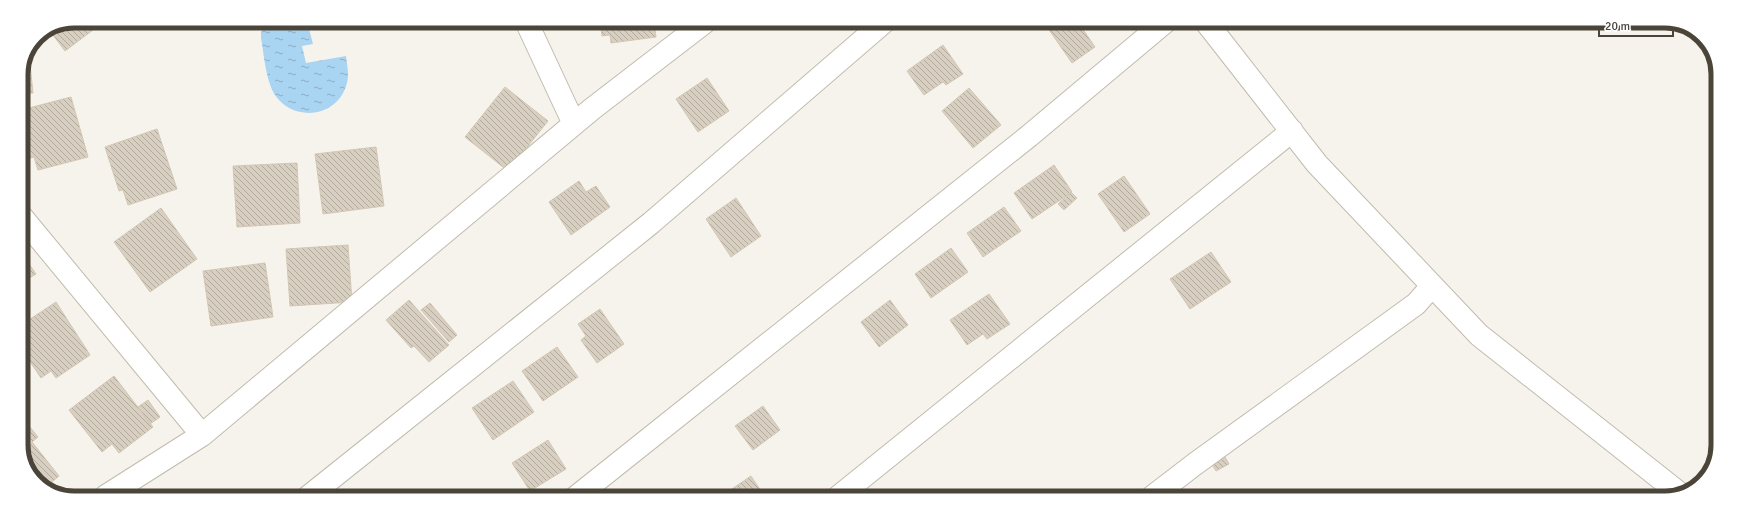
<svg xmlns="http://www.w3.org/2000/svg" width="1739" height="519" font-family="Signika,sans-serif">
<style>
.water{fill:url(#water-ripples)}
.building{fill:url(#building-back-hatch);stroke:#d3c7b4}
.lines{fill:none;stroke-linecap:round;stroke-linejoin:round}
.street-casing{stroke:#c2bbae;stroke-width:24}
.street{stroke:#fff;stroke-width:22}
.rim{fill:none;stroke:#4b4439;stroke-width:5}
</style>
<defs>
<pattern id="water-ripples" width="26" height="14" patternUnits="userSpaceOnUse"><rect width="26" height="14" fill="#a9d4f2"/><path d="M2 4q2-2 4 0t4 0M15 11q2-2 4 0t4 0" fill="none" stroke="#8caec5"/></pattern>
<pattern id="building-back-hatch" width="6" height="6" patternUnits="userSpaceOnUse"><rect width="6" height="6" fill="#d8cfc1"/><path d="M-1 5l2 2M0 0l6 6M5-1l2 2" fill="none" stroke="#b1aa9e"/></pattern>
</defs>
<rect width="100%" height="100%" fill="#f6f3ec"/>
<!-- water -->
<path class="water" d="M264,21H307L313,44L302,46L306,63L346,56C347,66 350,76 346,86C336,118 293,122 275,95C266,81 264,55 261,38V32Z"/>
<!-- building -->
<path class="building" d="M74,21H105L65,51L50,31Z
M384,21H401L385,25Z
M600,22H654L656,37L611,43L610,35L602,36Z
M1048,22H1078L1095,47L1072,63L1045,24Z
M943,45L963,74L946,85L943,82L924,95L907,71Z
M29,54L33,93L21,94V74Z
M707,78L729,111L698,132L676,99Z
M505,87L548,121L508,171L465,137Z
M969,88L1001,125L973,148L942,111Z
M71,97L88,157L38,170L34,157L27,159L21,137V110Z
M157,129L177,189L128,205L123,190L119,191L105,147Z
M376,147L384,206L323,214L315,154Z
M297,163L300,223L237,227L233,166Z
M1054,165L1072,192L1032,219L1014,193Z
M1124,176L1150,214L1124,232L1098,194Z
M579,181L586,192L596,186L610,207L571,235L549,202Z
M1071,192L1077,198L1064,210L1058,204Z
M736,198L761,236L731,257L706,219Z
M1004,207L1021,231L983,257L967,233Z
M161,208L197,259L150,292L114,242Z
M348,245L352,302L290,306L286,249Z
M951,248L968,272L931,298L915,274Z
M21,252L36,274L21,283Z
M1211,252L1231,282L1190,309L1170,279Z
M265,263L273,317L211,326L203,271Z
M989,294L1010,324L987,339L983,334L967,345L950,320Z
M409,300L449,345L429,362L414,346L411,348L386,320Z
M890,300L908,325L879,347L861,322Z
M56,302L90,355L56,378L51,371L41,378L21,348V325Z
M430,303L457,335L449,342L421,310Z
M600,309L624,344L597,363L581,340L586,336L578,324Z
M557,347L578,377L543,401L522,371Z
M114,376L153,427L119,453L112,444L102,452L69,410Z
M513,381L534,412L493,440L472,408Z
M148,400L160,417L150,424L138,407Z
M763,406L780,430L753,450L735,426Z
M26,422L38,437L32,442L59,476L46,487L34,480L21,448V426Z
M548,440L566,469L530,491L512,463Z
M1221,450L1229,464L1216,471L1208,458Z
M751,476L765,497H720Z"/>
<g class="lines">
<defs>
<path id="street" d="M526,21L574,124
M1206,22L1317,164L1479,335L1679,493
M21,216L202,435
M106,496L202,435L592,109L705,22
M308,497L651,223L884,22
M576,497L1029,136L1165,22
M838,497L1292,131
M1152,497L1195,464L1416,304L1432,286"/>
</defs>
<!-- street casing -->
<use href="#street" class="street-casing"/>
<!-- street -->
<use href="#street" class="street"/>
</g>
<!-- crop -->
<path d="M0 0H1739V519H0ZM74 28H1665A46 46 0 0 1 1711 74V445A46 46 0 0 1 1665 491H74A46 46 0 0 1 28 445V74A46 46 0 0 1 74 28Z" fill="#fff" fill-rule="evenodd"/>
<path class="rim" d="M74 28H1665A46 46 0 0 1 1711 74V445A46 46 0 0 1 1665 491H74A46 46 0 0 1 28 445V74A46 46 0 0 1 74 28Z"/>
<!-- scale -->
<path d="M1599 30v6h74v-6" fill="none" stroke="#4b4439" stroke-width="2"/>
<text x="1605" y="30" font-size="12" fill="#4b4439" stroke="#ffffff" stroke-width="3" paint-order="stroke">20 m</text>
</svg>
